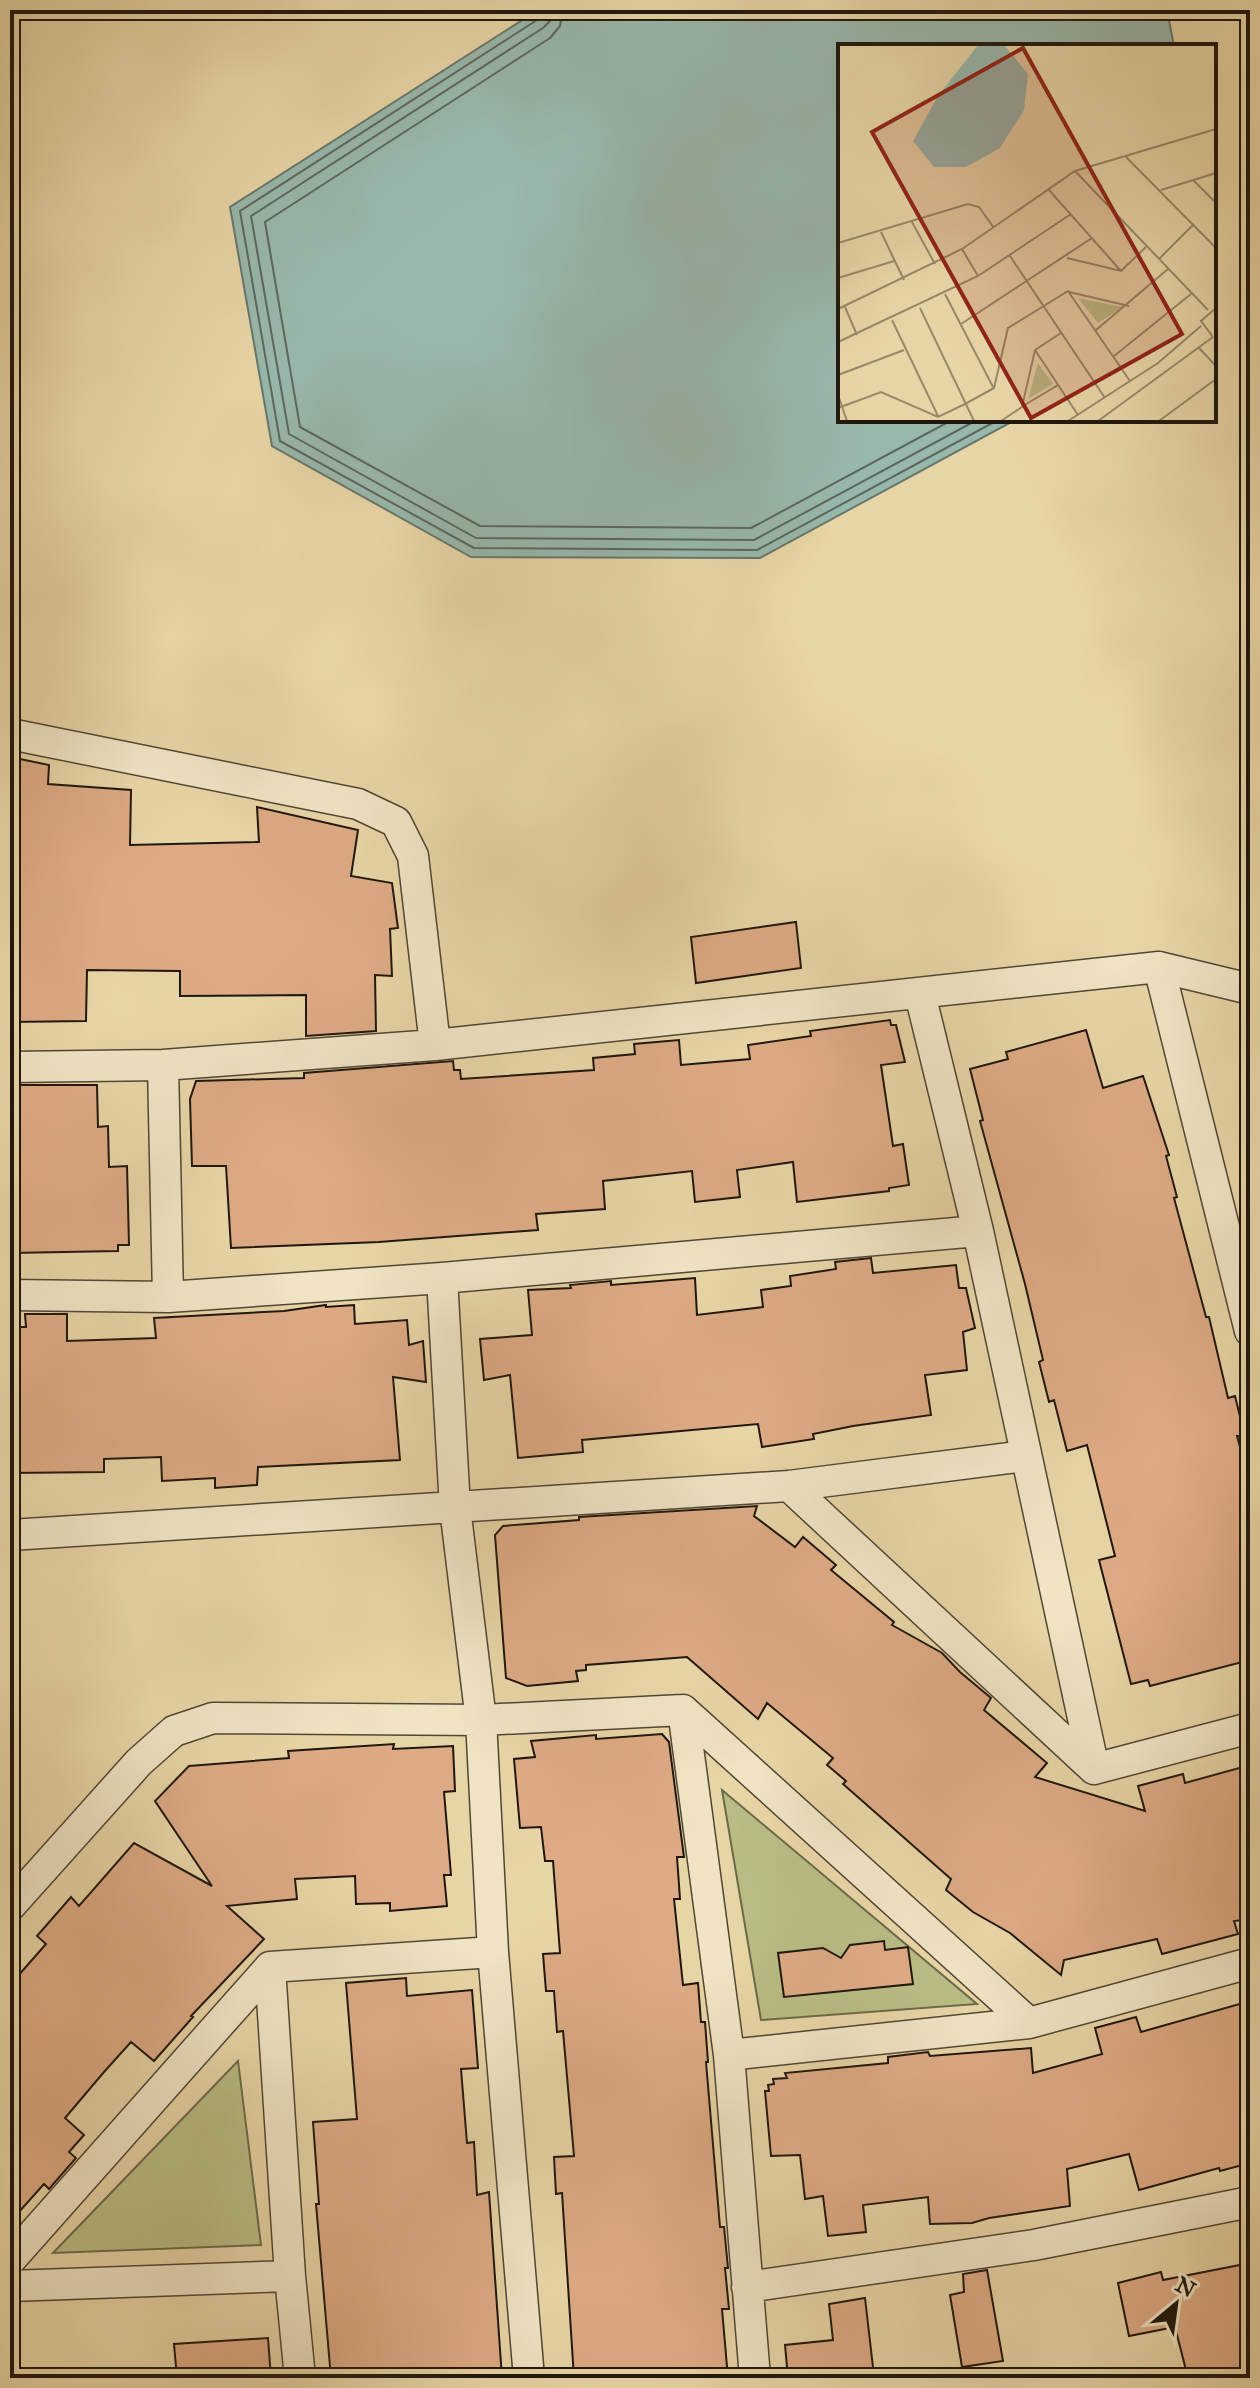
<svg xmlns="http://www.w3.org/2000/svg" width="1260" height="2388" font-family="'IM FELL Great Primer',serif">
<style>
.green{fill:#b9bc84;stroke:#6c6a4a;stroke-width:2}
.water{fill:#98b8ac;stroke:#68786d;stroke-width:2}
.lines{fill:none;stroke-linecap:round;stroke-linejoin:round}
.shore{stroke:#5c685e;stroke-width:2}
.building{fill:#ddaa84;stroke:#1f170f;stroke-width:2}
.minor-casing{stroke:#514635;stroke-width:33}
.minor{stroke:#f0e4c5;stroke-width:30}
.inset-road{fill:none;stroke:#98896a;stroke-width:2}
.view{fill:#8f2418;fill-opacity:0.15;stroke:#8f2418;stroke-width:4}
.inset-edge{fill:none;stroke:#1f170f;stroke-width:4}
</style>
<rect width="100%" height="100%" fill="#e8d5a6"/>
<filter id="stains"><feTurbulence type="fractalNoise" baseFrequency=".0025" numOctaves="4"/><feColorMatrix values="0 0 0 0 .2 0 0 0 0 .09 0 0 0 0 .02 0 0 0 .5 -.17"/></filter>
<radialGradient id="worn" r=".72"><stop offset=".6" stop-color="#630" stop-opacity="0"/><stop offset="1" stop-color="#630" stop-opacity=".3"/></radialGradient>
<!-- green -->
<path class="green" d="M722,1790L977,2004L761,2020Z
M238,2061L261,2245L53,2253Z"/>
<!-- water -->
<path class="water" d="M538,10H1167L1174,46H840V420H1015L760,558L471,557L272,446L230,207Z"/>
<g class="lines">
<!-- shore -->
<path class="shore" d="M541,10L537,20L240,211L280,441L474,548L757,550L998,420
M551,10L550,21L543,28L251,216L289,434L476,538L754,540L977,420
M563,10L560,26L550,38L265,222L300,427L480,526L751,528L952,420"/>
</g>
<!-- building -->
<path class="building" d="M15,758L49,765L48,784L131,790L130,845L259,842L257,807L358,830L351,876L392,883L398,928L390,929L392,976L375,975L376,1031L306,1036V995L180,996V971L87,970L86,1021L10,1022V802Z
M796,922L801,968L696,983L691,937Z
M890,1020L891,1025H896L905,1062L881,1065L893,1146L903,1144L909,1185L889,1188V1191L797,1202L793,1162L737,1170L740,1197L695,1202L692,1171L603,1181L605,1209L536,1214L538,1230L379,1242L231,1248L226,1166H192L190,1099L196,1081L304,1078V1073L453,1061L454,1070H460L461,1079L594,1070L593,1058L635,1054L634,1044L679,1040L681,1065L750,1059L748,1045L811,1036L810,1031Z
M1086,1030L1103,1088L1143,1076L1169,1155L1166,1156L1177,1197L1174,1198L1206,1317H1209L1228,1398L1235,1396L1245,1437L1237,1436L1250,1483V1660L1150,1686L1148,1680L1131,1684L1099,1560L1115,1556L1087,1445L1067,1451L1054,1400L1049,1402L1039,1362L1043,1360L1025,1284L980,1121L983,1120L970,1069L1008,1059L1006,1052Z
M18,1085H97L98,1127L108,1126L109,1167L127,1166L129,1245H118V1251L10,1253V1123H18Z
M871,1258L873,1273L956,1265L959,1288H966L975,1328L963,1332L967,1370L925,1375L931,1415L853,1426L813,1434L814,1439L762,1447L758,1424L582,1440L583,1452L518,1458L510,1375L484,1380L480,1339L532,1335L528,1290L571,1288L570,1285L611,1281V1285L695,1278L697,1315L763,1307L761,1290L791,1286L790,1276L836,1269L835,1262Z
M326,1305V1307L354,1305L355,1324L407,1320L409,1345L423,1341L426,1382L393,1377L400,1460L258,1467L257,1485L215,1488V1478L162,1481L161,1457L104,1459V1472L10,1473V1327H26L25,1314H67V1341L156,1338L154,1318L284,1311Z
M757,1506L754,1516L795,1547L803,1537L836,1565L831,1570L894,1622L892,1625L942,1653L960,1672L991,1698L984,1710L1047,1763L1035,1777L1145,1811L1138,1786L1183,1774L1185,1783L1250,1765V1919L1234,1921L1238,1934L1162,1954L1157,1939L1064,1960L1061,1975L1010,1933L973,1912L946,1890L951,1879L843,1784L846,1781L827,1765L833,1758L767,1703L758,1719L687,1657L586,1665V1670L576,1671L578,1681L527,1686L506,1678L495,1535L503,1526L579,1520V1517Z
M662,1734L669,1742L684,1857H677L680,1899H674L683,1985L698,1983L701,2022H705L708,2062H706L720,2227H724L728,2268H725L729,2309H722L728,2378H574L562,2193L556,2194L554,2157L574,2156L563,2031L557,2032L554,1991H546L543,1954L560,1953L553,1861H545L541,1827L520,1828L514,1759L535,1757L531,1741L596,1735V1739Z
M394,1744L393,1749L453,1746L455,1791L444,1792L451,1875H444L447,1906L390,1911V1903L356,1904L355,1876L295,1879L297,1899L227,1906L264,1939L191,2016L193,2017L154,2061L131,2042L104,2072L65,2118L84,2135L69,2152L76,2158L49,2189L44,2184L10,2222V1985L46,1944L37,1936L71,1897L79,1906L134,1843L212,1886L155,1801L189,1766L289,1758L288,1751Z
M884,1941L885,1950L908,1947L913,1984L784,1997L778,1953L823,1948L841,1958L850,1945Z
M406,1978L407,1996L472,1990L478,2068L461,2069L467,2143L474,2142L477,2195L489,2192L502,2378H331L316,2204H319L313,2122L357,2119L346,1983Z
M1250,2001V2163L1220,2171L1219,2168L1139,2190L1129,2154L1067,2169L1070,2206L989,2218L972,2223L930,2224L928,2197L863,2205L866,2232L828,2236L823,2196L805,2199L800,2155L771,2156L765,2091H769L768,2085L774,2084L773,2079L787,2078L785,2073L888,2063V2057L928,2052L930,2056L1031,2048L1033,2073L1102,2054L1095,2028L1136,2017L1141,2032Z
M1250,2263V2371L1224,2378H1188L1175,2327L1129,2336L1118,2283L1161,2272L1163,2280Z
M987,2270L1003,2361L962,2367L950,2295L964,2292L963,2274Z
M865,2298L874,2376L788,2378L785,2345L833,2340L829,2304Z
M268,2338L271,2378H177L174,2344Z"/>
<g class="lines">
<defs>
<path id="minor" d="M10,734L358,804L396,822L413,856L435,1045
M1159,967L1250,1331
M920,994L978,1231L1094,1769
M163,1065L168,1297
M10,1067L163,1065L435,1045L1159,967L1250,989
M442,1278L455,1508L481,1720L493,1952L529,2378
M10,1295L168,1297L442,1278L978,1231
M789,1486L1094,1769L1250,1728
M10,1535L789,1486L1025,1456
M683,1710L1029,2023
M10,1906L139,1762L174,1731L213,1718L481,1720L683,1710L729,2055L755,2378
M270,1967L290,2276L300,2378
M729,2055L1029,2023L1250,1963
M10,2260L270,1967L493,1952
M10,2286L290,2276
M747,2287L1034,2245L1250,2202"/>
</defs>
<!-- minor casing -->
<use href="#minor" class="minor-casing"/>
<!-- minor -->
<use href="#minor" class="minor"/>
</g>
<!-- overview -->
<g transform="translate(838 44)">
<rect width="378" height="378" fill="#e8d5a6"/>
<path d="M240,254L285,263L260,279ZM200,319L215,340L190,355Z" fill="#b9bc84"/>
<path d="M140,1L167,2L190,30L186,66L162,104L128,123H96L75,97L100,52Z" fill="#98b8ac"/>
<path class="inset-road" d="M288,113L378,204M237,127L370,266M355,136L378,159M211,146L283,227M323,146L378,129M74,178L97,220M43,188L66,236M0,199L130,160L141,163L156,184M124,205L140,232M172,212L267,354M229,214L283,227L308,203M321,215L356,180M0,234L56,217M231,248L291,262M107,250L155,343M7,263L19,291M82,264L136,377M0,265L124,205L237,127L378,85M54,276L100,372M123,280L254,194M258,286L330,225M375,293L363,277L378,264M0,298L140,232L233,170M361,304L378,322M197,306L240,371M276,312L353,250M0,331L66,306M0,351L9,377M185,362L220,341M0,364L43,348L100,373L127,360L156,344L170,284L230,247L292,337M163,377L184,363L197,306L223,289M230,377L320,319L363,282M260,377L375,293M321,377L378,335"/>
<path class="view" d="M185,4L344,290L193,374L34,88Z"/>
<rect width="378" height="378" class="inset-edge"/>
</g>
<!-- margin -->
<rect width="1260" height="2388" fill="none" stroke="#e8d5a6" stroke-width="40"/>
<rect x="12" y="12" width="1236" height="2364" fill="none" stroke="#1f170f" stroke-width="4"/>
<rect x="20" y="20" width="1220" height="2348" fill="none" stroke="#1f170f" stroke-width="2"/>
<!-- north arrow -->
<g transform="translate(1176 2304) rotate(29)" stroke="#f0e4c5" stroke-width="6" paint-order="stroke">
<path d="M0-6L14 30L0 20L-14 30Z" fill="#1f170f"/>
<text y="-12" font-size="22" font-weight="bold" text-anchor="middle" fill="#1f170f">N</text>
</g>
<rect width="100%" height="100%" filter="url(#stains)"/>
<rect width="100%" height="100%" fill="url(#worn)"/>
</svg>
